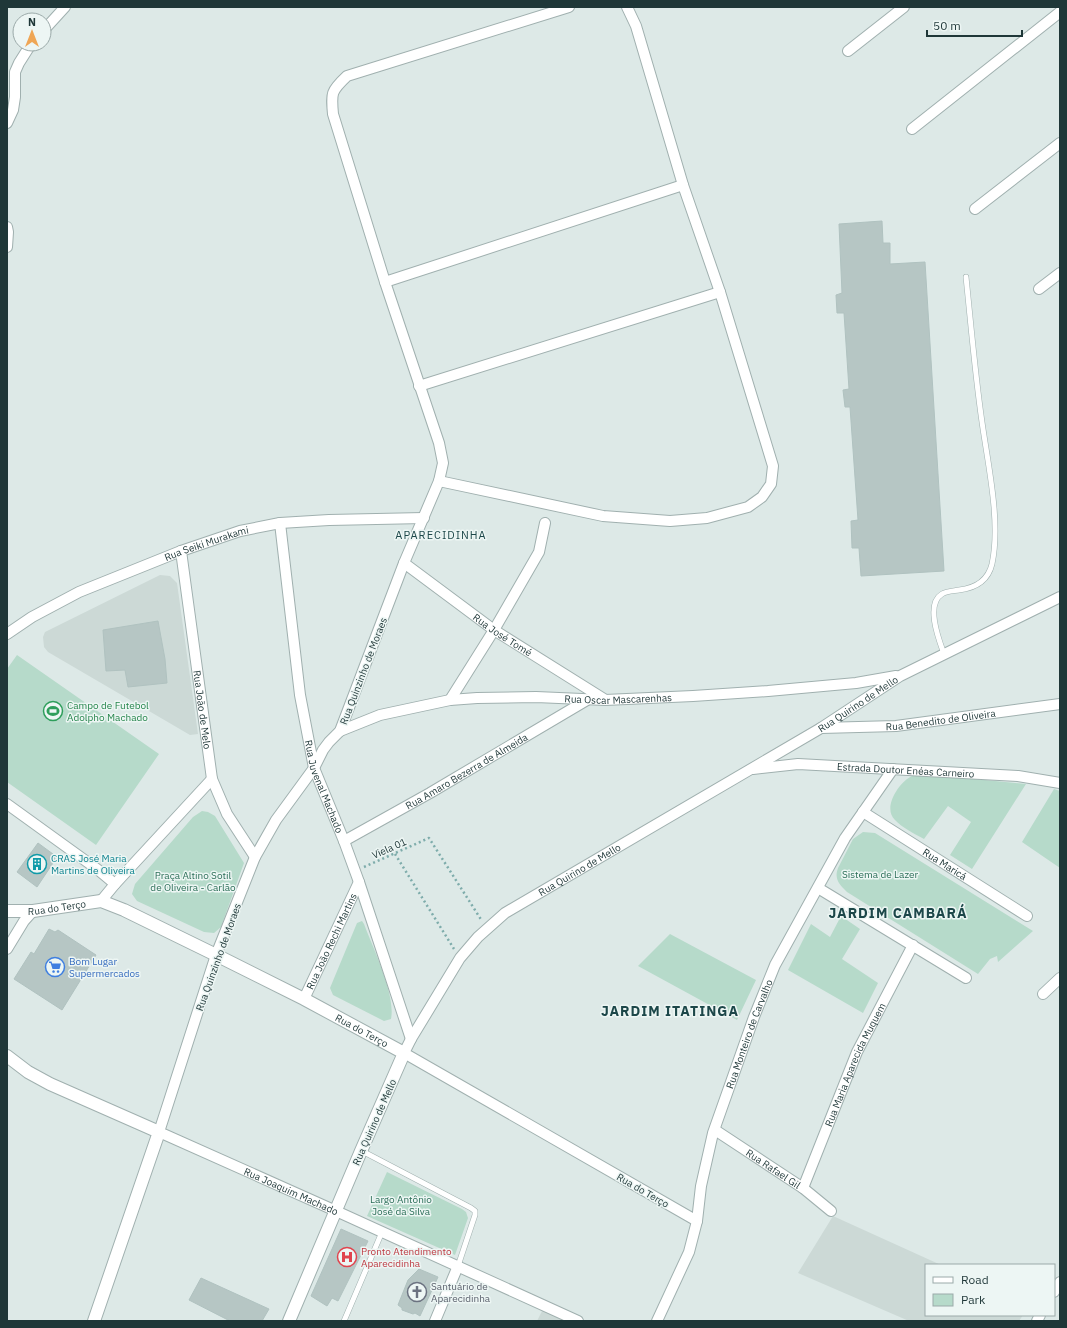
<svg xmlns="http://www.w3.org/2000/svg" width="1067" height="1328" font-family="'IBM Plex Sans',sans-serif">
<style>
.built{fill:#ccd9d6}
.green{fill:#b6daca}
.building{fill:#b6c6c4;stroke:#b0c2c0}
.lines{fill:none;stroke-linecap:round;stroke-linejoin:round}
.service-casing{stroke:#a0b0af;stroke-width:6}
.minor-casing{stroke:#a0b0af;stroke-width:12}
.tertiary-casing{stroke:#a0b0af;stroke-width:14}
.path{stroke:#7eacab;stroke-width:2.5;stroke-dasharray:2 3;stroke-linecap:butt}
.service{stroke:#fff;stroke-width:5}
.minor{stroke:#fff;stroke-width:10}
.tertiary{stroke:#fff;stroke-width:12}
.labels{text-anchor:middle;stroke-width:3;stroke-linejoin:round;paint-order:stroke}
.street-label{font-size:10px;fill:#1f3738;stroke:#edf6f4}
.leisure-label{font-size:10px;fill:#27864d;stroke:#edf6f4;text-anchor:start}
.culture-label{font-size:10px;fill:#0d838f;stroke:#edf6f4;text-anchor:start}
.park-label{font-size:10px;fill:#2b6e57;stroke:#edf6f4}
.shop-label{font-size:10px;fill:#366cbe;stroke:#edf6f4;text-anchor:start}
.health-label{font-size:10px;fill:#be3a42;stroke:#edf6f4;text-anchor:start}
.worship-label{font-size:10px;fill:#5b616d;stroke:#edf6f4;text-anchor:start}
.neighbourhood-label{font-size:11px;letter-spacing:1px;fill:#1c4749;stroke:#edf6f4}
.district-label{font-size:14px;font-weight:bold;letter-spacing:1px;fill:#1c4749;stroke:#edf6f4}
</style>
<rect width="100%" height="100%" fill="#dde9e7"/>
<!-- built -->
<path class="built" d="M160,575L170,576L177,583L198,734L190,735L48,652L44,647L43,637L45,632Z
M833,1216L941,1265H926V1315H1023L1019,1321H909L798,1273Z
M543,1309L569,1321H537Z"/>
<!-- green -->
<path class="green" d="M17,655L159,754L96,845L7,782V669Z
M924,774L1026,784L972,869L950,855L971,822L948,806L924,839C915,834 901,827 895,820C882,808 899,782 912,776C915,774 921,774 924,774Z
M1054,789L1060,791V868L1022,842Z
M202,811L208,812L215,816L244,863L221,927L214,933L204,932L137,901L132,894L135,884L193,817Z
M863,832L875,833L1033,931L998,962L997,956L990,959L978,974L847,892C839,884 834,879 838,868L853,839Z
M841,916L860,929L842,959L878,983L863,1013L788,970L811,924L830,937Z
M362,921L364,924C373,948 396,995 391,1019L384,1021L333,995L330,988L357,923Z
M670,934L756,980L737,1020L638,966Z
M387,1172L462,1209L466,1212L468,1218L455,1255L367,1216Z"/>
<!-- building -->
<path class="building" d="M882,221L883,243H890V264L925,262L944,571L861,576L859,548H852L851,521L858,520L850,407H845L843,390L849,389L844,313H837L836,295L842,293L839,224Z
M158,621L165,659L167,683L128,687L125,670L106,671L103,630Z
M38,843L57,857L37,887L17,872Z
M49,929L55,932L58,930L96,955L62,1010L14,979L31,952L34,954Z
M341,1229L368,1241L338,1301L332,1298L327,1306L311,1296Z
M419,1269L438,1277L420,1316L415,1313L413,1314L402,1310V1308L398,1305L408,1280Z
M201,1278L269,1309L262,1321H230L189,1300Z"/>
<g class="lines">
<defs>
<path id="service" d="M944,654C939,640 925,604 942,594C947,591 953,591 959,590C976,588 988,581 992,564C1001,522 988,465 982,422C975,374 971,325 966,277
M362,1151L471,1208L475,1211V1215L458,1266
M344,1321L382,1232"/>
<g id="minor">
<path id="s1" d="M569,7L347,76C331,91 331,93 333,114L385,282L439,443L443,463L439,481L404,563L340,731L329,742L323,750L314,768L276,820L255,857L216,955L159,1132L336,1211L578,1321"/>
<path d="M44,30L65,7"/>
<path d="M848,51L904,7"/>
<path d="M7,123L13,110L15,97V72L19,63L31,44"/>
<path d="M912,129L1060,12"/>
<path d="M975,209L1060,143"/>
<path d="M7,227L8,232L7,247"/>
<path d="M385,282L683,185"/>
<path d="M1039,289L1060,273"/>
<path d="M419,386L720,292"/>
<path d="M439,481L603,516L670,521L707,518L748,507L762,497L771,484L773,466L720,292L683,185L636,26L627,7"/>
<path id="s2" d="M280,523L300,695L314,768L344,841L359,882L411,1039"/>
<path id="s3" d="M181,551L212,779L227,814L255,857"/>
<path id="s4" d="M404,563L494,630L604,699"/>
<path id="s5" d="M7,634L32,617L79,592L181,551L240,531L280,523L329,520L424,518"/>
<path d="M450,700L494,630L539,552L545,523"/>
<path id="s6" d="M821,728L896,726L1060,704"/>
<path id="s7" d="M340,731L380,715L450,700L477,698L536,697L605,700L693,696L768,691L856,683L896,676"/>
<path id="s8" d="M753,769L798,764L1018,776L1060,783"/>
<path d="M7,804L97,869L115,884"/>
<path id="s9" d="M863,812L1027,916"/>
<path id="s10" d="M344,841L430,793L587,700"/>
<path d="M818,888L966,978"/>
<path d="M101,901L115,884L212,779"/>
<path d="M7,949L24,921L33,911"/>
<path d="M1043,994L1060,978"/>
<path id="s11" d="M304,999L359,882"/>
<path id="s12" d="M715,1130L803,1188L831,1211"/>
<path id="s13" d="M803,1188L857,1052L913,945"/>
<path id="s14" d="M697,1221L404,1053L411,1039L460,958L478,937L505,913L821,728L900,676L1060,597"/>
<path d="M1054,1292L1060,1282"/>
<path d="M435,1321L458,1266"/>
<path id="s15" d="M657,1321L689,1252L697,1221L701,1186L713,1133L754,1017L775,965L845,838L893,769"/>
<path d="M1037,1321L1040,1315"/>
</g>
<g id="tertiary">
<path id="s16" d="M7,911H33L101,901L124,910L216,955L304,999L404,1053L361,1151L289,1321"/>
<path d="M7,1056L28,1072L50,1084L159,1132L94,1321"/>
</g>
</defs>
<!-- service casing -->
<use href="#service" class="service-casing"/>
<!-- minor casing -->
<use href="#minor" class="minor-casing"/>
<!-- tertiary casing -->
<use href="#tertiary" class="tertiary-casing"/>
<!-- path -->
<path class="path" d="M395,854L454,949
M364,867L429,838L482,921"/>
<!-- service -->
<use href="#service" class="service"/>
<!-- minor -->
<use href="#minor" class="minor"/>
<!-- tertiary -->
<use href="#tertiary" class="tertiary"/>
</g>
<!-- icons -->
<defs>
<symbol id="stadium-ring" viewBox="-11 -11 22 22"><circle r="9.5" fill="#edf6f4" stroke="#2e9e5b" stroke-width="1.5"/><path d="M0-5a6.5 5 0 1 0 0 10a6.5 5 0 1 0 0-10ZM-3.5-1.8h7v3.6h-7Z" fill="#2e9e5b"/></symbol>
<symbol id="building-ring" viewBox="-11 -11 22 22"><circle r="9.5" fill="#edf6f4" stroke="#0f9aa8" stroke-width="1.5"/><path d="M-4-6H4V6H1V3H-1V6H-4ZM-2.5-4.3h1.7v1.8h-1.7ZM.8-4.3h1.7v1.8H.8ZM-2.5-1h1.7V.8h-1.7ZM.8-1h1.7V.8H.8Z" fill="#0f9aa8"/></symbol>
<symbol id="supermarket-ring" viewBox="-11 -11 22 22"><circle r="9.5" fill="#edf6f4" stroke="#3f7fe0" stroke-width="1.5"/><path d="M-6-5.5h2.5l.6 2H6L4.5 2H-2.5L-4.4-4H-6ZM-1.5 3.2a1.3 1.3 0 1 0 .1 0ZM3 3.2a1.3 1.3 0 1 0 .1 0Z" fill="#3f7fe0"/></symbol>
<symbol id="hospital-ring" viewBox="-11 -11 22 22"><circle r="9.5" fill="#edf6f4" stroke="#e0444e" stroke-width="1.5"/><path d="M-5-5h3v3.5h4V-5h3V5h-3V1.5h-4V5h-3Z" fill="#e0444e"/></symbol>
<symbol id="church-ring" viewBox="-11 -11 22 22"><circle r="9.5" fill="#edf6f4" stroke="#6b7280" stroke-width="1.5"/><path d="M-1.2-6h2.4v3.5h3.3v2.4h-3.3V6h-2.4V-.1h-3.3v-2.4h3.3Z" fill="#6b7280"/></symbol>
</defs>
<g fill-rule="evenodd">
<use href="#stadium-ring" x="42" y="700" width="22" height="22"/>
<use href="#building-ring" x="26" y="853" width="22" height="22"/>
<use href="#supermarket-ring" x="44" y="956" width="22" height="22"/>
<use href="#hospital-ring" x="336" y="1246" width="22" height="22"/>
<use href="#church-ring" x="406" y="1281" width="22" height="22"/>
</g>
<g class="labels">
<!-- street labels -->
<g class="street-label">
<text dy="4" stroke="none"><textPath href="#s5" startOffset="220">Rua Seiki Murakami</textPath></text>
<text dy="4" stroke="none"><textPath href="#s4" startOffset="122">Rua José Tomé</textPath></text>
<text transform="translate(363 671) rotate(-69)" y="4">Rua Quinzinho de Moraes</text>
<text dy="4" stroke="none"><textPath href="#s7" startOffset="283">Rua Oscar Mascarenhas</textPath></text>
<text dy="4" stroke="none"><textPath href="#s14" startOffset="922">Rua Quirino de Mello</textPath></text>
<text dy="4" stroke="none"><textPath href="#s3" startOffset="160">Rua João de Melo</textPath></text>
<text dy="4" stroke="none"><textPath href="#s6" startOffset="120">Rua Benedito de Oliveira</textPath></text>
<text dy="4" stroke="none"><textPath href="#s8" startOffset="153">Estrada Doutor Enéas Carneiro</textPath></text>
<text dy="4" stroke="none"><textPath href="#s10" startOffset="141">Rua Amaro Bezerra de Almeida</textPath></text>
<text dy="4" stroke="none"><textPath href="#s2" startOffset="268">Rua Juvenal Machado</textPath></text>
<text transform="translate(389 848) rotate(-24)" y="4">Viela 01</text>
<text dy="4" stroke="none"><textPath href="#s9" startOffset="97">Rua Maricá</textPath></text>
<text dy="4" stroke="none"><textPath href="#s14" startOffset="598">Rua Quirino de Mello</textPath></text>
<text dy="4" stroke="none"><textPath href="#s16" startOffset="50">Rua do Terço</textPath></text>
<text dy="4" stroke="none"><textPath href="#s11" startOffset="64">Rua João Rechi Martins</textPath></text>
<text transform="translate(218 957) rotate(-70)" y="4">Rua Quinzinho de Moraes</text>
<text dy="4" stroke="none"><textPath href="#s16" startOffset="386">Rua do Terço</textPath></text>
<text dy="4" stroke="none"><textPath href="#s15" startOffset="303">Rua Monteiro de Carvalho</textPath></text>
<text dy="4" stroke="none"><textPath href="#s13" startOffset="134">Rua Maria Aparecida Muquem</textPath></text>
<text transform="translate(374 1122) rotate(-66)" y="4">Rua Quirino de Mello</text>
<text dy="4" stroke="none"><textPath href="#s12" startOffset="70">Rua Rafael Gil</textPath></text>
<text transform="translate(643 1190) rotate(30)" y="4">Rua do Terço</text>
<text dy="4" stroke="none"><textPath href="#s1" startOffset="1518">Rua Joaquim Machado</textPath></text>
</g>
<!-- leisure labels -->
<g class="leisure-label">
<text x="67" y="709">Campo de Futebol<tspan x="67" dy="12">Adolpho Machado</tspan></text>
</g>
<!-- culture labels -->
<g class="culture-label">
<text x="51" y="862">CRAS José Maria<tspan x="51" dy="12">Martins de Oliveira</tspan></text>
</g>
<!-- park labels -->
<g class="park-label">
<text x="880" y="878">Sistema de Lazer</text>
<text x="193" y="879">Praça Altino Sotil<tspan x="193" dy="12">de Oliveira - Carlão</tspan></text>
<text x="401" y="1203">Largo Antônio<tspan x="401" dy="12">José da Silva</tspan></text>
</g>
<!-- shop labels -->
<g class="shop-label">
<text x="69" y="965">Bom Lugar<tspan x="69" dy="12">Supermercados</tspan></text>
</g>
<!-- health labels -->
<g class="health-label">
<text x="361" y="1255">Pronto Atendimento<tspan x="361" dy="12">Aparecidinha</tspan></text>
</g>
<!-- worship labels -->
<g class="worship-label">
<text x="431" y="1290">Santuário de<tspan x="431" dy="12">Aparecidinha</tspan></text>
</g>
<!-- neighbourhood labels -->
<g class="neighbourhood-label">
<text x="441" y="539">APARECIDINHA</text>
</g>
<!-- district labels -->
<g class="district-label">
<text x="898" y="918">JARDIM CAMBARÁ</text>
<text x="670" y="1016">JARDIM ITATINGA</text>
</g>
</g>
<!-- border -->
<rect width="1067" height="1328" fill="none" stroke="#1f3738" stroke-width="16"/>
<!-- legend -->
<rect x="925" y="1264" width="130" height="52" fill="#edf6f4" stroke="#9baaa9"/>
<rect x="933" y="1277" width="20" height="6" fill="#ffffff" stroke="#9baaa9"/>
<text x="961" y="1284" font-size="12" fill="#1f3738">Road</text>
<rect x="933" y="1294" width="20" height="12" fill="#b6daca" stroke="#9baaa9"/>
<text x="961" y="1304" font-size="12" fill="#1f3738">Park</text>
<!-- north arrow -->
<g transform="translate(32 32)"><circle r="19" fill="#edf6f4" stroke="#9baaa9"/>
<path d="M0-3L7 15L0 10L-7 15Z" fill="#efa655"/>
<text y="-6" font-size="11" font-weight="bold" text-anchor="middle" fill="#1f3738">N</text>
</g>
<!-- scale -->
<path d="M927 30v6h95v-6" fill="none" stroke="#1f3738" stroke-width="2"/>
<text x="933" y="30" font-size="12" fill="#1f3738" stroke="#edf6f4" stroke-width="3" paint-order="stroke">50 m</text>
</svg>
